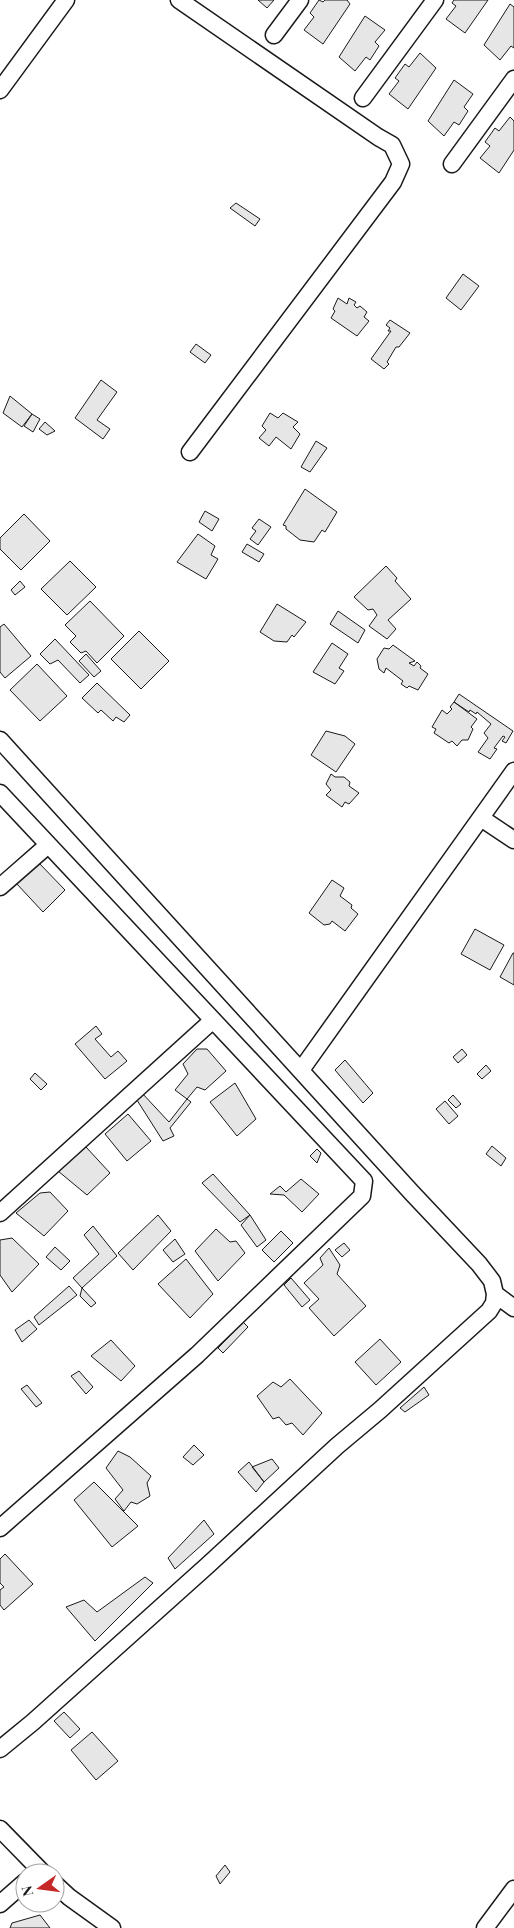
<svg xmlns="http://www.w3.org/2000/svg" width="514" height="1928" font-family="'Playfair Display',serif">
<style>
.building{fill:#e6e6e6;stroke:#1a1a1a}
.lines{fill:none;stroke-linecap:round;stroke-linejoin:round}
.minor-casing{stroke:#1a1a1a;stroke-width:19}
.minor{stroke:#fff;stroke-width:16}
</style>
<rect width="100%" height="100%" fill="#fff"/>
<!-- building -->
<path class="building" d="M258,0H274L267,8Z
M319,0L323,2L325,0H347L350,4L323,44L304,30L314,17L310,13Z
M454,0H488L465,33L446,19L456,6L452,3Z
M510,4L514,7V48L511,46L500,60L484,45Z
M365,16L385,30L375,42L379,46L370,60L366,57L355,71L339,57Z
M420,53L436,68L408,109L389,94L399,81L395,78L405,64L409,67Z
M454,80L473,94L464,107L468,111L459,125L454,122L444,136L428,121Z
M510,117L514,121V150L499,173L480,158L490,146L485,142L495,128L499,131Z
M236,203L260,219L255,226L230,208Z
M463,274L479,286L461,310L446,298Z
M338,298L347,304L349,298L356,302L354,305L357,308L360,306L367,312L364,317L369,321L357,336L331,318L335,311L333,309Z
M390,320L410,333L399,347H396L387,362L389,364L384,369L371,359L391,331H388L390,328L386,325Z
M196,344L211,355L205,363L190,352Z
M101,380L117,392L97,420L110,429L103,439L75,418Z
M10,396L32,414L22,427L3,413Z
M270,413L278,418L283,413L298,422L293,427L300,434L291,449L276,437L269,446L259,438L266,430L262,426Z
M32,414L40,419L33,432L24,426Z
M45,422L55,431L47,435L39,429Z
M316,441L327,448L310,472L301,467Z
M305,489L337,512L325,532L322,530L314,542L300,540L286,529V526L283,525Z
M205,511L219,519L212,531L199,522Z
M24,514L50,541L21,570L0,549V538Z
M259,519L271,527L258,545L250,539L256,531L252,528Z
M198,534L215,546L211,555L218,559L206,579L177,562Z
M247,544L264,554L259,562L242,552Z
M70,561L96,587L67,615L41,589Z
M386,566L397,578L395,581L411,599L388,620L396,629L387,639L369,626L377,615L373,609L368,610L354,597Z
M20,581L25,587L15,595L11,590Z
M90,601L124,636L97,663L86,651L81,653L70,642L76,636L65,625Z
M277,604L306,622L294,637L292,635L287,642L274,641L260,632Z
M338,611L365,630L358,643L330,624Z
M4,624L31,656L5,678L0,672V627Z
M139,631L169,661L141,689L111,659Z
M55,639L89,675L80,683L58,660L50,664L40,654Z
M332,643L348,654L339,668L344,671L335,684L313,672Z
M393,645L415,661L409,663L414,666L417,662L421,666L420,668L428,674L418,690L409,686L407,688L401,684L403,681L386,668L384,673L379,669L377,659L384,648L389,649Z
M86,654L101,671L94,677L79,661Z
M37,664L67,696L40,721L10,690Z
M97,683L130,715L124,722L116,717L113,721L101,710L98,713L82,698Z
M459,694L513,731L506,743L502,741L505,737L503,736L494,748L497,749L490,759L478,752L488,738L484,733L491,724L477,712L476,714L470,710L469,712L454,702Z
M454,702L477,719L471,727L473,729L468,740H462L457,746L452,741L449,743L434,733L436,729L432,727L442,710L447,714L452,709L450,707Z
M326,731L345,736L355,744L336,772L311,755Z
M331,774L335,777H344L350,782L349,786L359,793L349,804L345,802L342,807L326,795L331,790L326,784Z
M38,862L65,890L43,912L16,883Z
M332,880L344,888L340,896L352,905L351,908L358,914L345,931L332,921L330,924L324,925L309,913Z
M475,929L504,945L490,970L461,954Z
M513,953H514V985L500,977Z
M96,1026L102,1034L95,1039L111,1057L118,1051L127,1061L105,1079L75,1044Z
M197,1049H207L226,1071L205,1090L197,1087L187,1099L175,1090L188,1074L183,1064Z
M462,1049L467,1055L458,1063L453,1057Z
M345,1060L373,1093L363,1103L335,1070Z
M486,1065L491,1071L482,1079L477,1074Z
M35,1073L47,1084L41,1090L30,1079Z
M235,1083L256,1119L237,1136L210,1102Z
M141,1092L169,1122L187,1099L191,1102L170,1128L174,1136L163,1141L135,1097Z
M453,1095L461,1104L456,1108L448,1100Z
M445,1101L458,1116L449,1124L436,1109Z
M128,1114L151,1141L127,1161L105,1134Z
M492,1146L506,1158L501,1166L486,1154Z
M86,1147L110,1173L87,1195L58,1171Z
M317,1149L321,1153L317,1163L310,1156Z
M213,1174L250,1215L240,1222L202,1183Z
M301,1179L319,1194L302,1212L284,1195L270,1194L280,1186L286,1192Z
M50,1192L68,1211L44,1236L16,1213L40,1193Z
M158,1215L171,1231L133,1270L118,1253Z
M250,1215L266,1240L257,1247L241,1225Z
M93,1226L117,1256L82,1288L73,1278L99,1254L84,1235Z
M216,1229L230,1242L236,1241L245,1253L218,1281L195,1251Z
M281,1231L293,1243L274,1262L262,1250Z
M12,1238L39,1264L12,1292L0,1275V1240Z
M175,1239L185,1254L173,1262L163,1250Z
M344,1243L350,1250L342,1257L335,1250Z
M55,1247L70,1261L61,1270L46,1257Z
M329,1248L340,1265L337,1274L366,1306L334,1336L309,1308L319,1299L304,1283L323,1265L320,1258Z
M186,1259L213,1294L190,1318L158,1284Z
M291,1278L310,1300L302,1307L284,1285Z
M69,1286L77,1295L39,1325L34,1317Z
M82,1288L96,1303L91,1307L80,1296Z
M29,1320L37,1329L22,1342L15,1330Z
M243,1322L248,1327L223,1353L218,1348Z
M380,1339L401,1362L376,1385L355,1362Z
M111,1340L135,1366L121,1381L91,1356Z
M79,1371L93,1387L86,1394L71,1376Z
M290,1379L322,1413L303,1435L292,1423L286,1425L279,1417L273,1419L257,1396L273,1382L281,1387Z
M27,1385L42,1403L36,1407L21,1389Z
M424,1387L429,1395L405,1412L400,1408Z
M194,1445L204,1455L193,1465L183,1457Z
M118,1451L130,1457L151,1476L147,1483L150,1496L137,1504L131,1502L124,1511L115,1499L123,1490L106,1468Z
M272,1459L279,1468L264,1482L252,1467Z
M249,1462L264,1482L256,1492L238,1472Z
M94,1482L138,1526L112,1547L74,1500Z
M204,1520L214,1534L175,1569L168,1558Z
M5,1554L33,1584L4,1610L0,1605V1590L4,1587L0,1583V1559Z
M145,1577L153,1583L95,1641L66,1607L84,1600L97,1612Z
M64,1712L80,1729L70,1738L54,1721Z
M92,1732L118,1761L96,1780L71,1750Z
M225,1865L230,1872L220,1884L216,1876Z
M40,1915L50,1928H10L12,1923Z"/>
<g class="lines">
<defs>
<path id="minor" d="M179,0L378,137L392,145L401,164L393,182L190,452
M274,35L300,0
M0,90L66,0
M363,98L435,0
M452,164L514,79
M0,740L412,1193L479,1264L492,1281L495,1294L494,1303L489,1311L380,1410L337,1446L208,1565L33,1722L0,1749
M0,793L364,1181L362,1196L197,1355L0,1528
M481,818L514,840
M0,887L48,845
M301,1070L514,771
M0,1213L213,1020
M495,1294L514,1308
M0,1829L43,1873
M55,1884L69,1897L112,1928
M0,1904L25,1882
M485,1928L514,1889"/>
</defs>
<!-- minor casing -->
<use href="#minor" class="minor-casing"/>
<!-- minor -->
<use href="#minor" class="minor"/>
</g>
<!-- north arrow -->
<g transform="translate(40 1888) rotate(256)"><circle r="24" fill="#ffffff" stroke="#a3a3a3"/>
<path d="M0-4L9 19L0 12L-9 19Z" fill="#c62828"/>
<text y="-8" font-size="14" font-weight="bold" text-anchor="middle" fill="#1a1a1a">N</text>
</g>
</svg>
